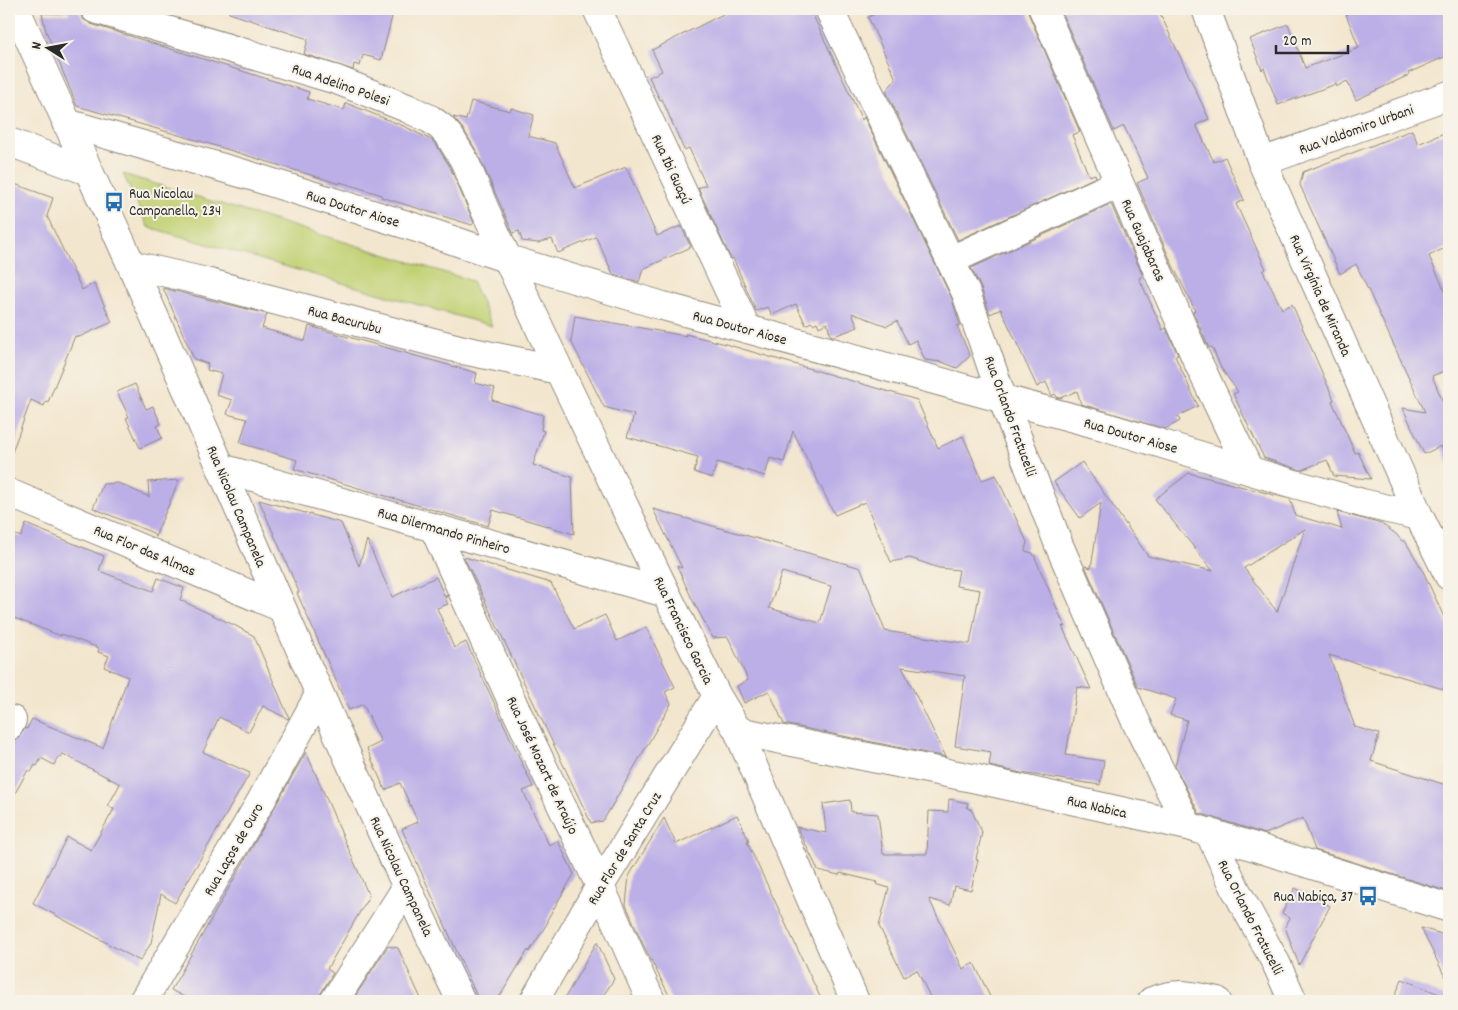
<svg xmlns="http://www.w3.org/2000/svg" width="1458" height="1010" font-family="Dekko,sans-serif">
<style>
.green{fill:#c1d173;stroke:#767e4f}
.building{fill:#bcafe7;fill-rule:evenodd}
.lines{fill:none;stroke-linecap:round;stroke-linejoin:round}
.minor-casing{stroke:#8f887c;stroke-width:30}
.minor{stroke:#fff;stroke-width:28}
.labels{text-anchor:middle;stroke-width:4;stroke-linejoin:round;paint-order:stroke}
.street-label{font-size:15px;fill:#2b2b2b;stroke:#f7f3e8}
.poi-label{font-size:15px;fill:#2b2b2b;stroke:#f7f3e8;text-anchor:start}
</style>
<rect width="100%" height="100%" fill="#f7f3e8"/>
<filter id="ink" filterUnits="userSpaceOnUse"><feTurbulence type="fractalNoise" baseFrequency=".02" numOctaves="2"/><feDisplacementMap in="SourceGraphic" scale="10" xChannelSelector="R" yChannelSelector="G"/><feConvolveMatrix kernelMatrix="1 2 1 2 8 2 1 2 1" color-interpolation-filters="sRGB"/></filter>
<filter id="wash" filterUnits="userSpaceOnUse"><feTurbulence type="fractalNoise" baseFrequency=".0096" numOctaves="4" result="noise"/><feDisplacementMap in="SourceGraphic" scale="20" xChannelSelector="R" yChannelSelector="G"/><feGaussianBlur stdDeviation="1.12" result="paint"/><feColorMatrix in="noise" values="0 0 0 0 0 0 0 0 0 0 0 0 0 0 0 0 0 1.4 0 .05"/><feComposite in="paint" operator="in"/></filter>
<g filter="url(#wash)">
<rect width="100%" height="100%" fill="#f3e6ce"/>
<!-- green -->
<path class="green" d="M123,174L472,281L492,326L148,227Z"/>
<g id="blocks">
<!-- building -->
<path class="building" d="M69,9H80V13L83,19L91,24L309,92L307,99L344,110L346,103L406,127L433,141L437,146L450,167L474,223L472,225L381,197L382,195L340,182V184L203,142L77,106L46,31L42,13L69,14Z
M229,9H394L381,60L363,55L360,66L354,64L353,70L304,54L308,39L229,13Z
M733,9H810L862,120L864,117L952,299L960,325L957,326L970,356L957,368L942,362L925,360L916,340L908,344L897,321L887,326L852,313L858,327L834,336H831L827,323L819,327L817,322L813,324L811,322L806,325L796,304L772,315L768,307L756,311L733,258L731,259L698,188L706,185L689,148L684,150L662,99L660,100L649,77L662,71L652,50Z
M885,9H1028L1029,15L1080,132L1072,135L1089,176L1095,174L1096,177L958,240L886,91L896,79L868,17Z
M1060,9H1158L1209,119L1196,125L1214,162L1225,157L1244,200L1236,204L1266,269L1263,271L1282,309L1292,304L1334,400L1332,401L1355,453L1358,452L1371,479L1334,476L1327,460L1301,470L1264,458L1233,394L1238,392L1221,368L1212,347L1209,348L1193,312L1195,310L1172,264L1137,183L1148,178L1124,126L1114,131Z
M1344,9H1449V55L1408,73L1409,75L1356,100L1347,81L1336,87V84L1278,105L1264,68L1262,70L1250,39L1288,24L1305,68L1359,48Z
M471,101L510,111L511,108L534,115L528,136L555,143L575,188L626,167L657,236L681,226L691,247L643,269L639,282L613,274L596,237L558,253L552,239L538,243L522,241L519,231L513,233L477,152L463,129L453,117L466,120Z
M1412,130L1418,144L1449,131V246L1429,256L1449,300V369L1432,376L1449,416V465L1441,446L1424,454L1403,408L1425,412L1356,264L1340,274L1300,185L1303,172Z
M9,182L53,198L47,216L82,290L94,283L112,322L79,337L75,336L48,402L46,401L44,406L31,400L11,455H9Z
M1111,204L1143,276L1139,278L1163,330L1166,328L1178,355L1175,356L1198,406L1178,416L1180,421L1165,429L1081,404L1077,391L1060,398L1057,397L1055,394L1052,396L1046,382L1037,387L1001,309L990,314L981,288L971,268Z
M163,288L267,314L262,328L305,341L309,326L477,373L475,383L495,388L492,400L543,415L541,430L544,431L533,465L572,477L574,534L493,510L488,526L294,469L297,460L240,443L247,419L227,414L232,400L216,395L222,374L207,370L208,364L194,359Z
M575,316L686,336L685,334L722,343L917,400L938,448L963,436L982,480L996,475L1027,542L1025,551L1033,553L1065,627L1062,626L1091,689L1077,687L1066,755L1104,761L1100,785L1021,773L989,766L991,752L955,746L965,676L902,667L946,757L784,724L769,691L744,703L737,686L748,680L728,637L713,638L692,599L677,566L682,568L653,509L861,568L885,631L970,644L980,590L956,586L959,570L939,568L910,558L891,562L865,502L835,515L793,431L784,462L770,458L765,476L717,462L712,478L694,472L698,457L627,437L634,415L604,407L571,341ZM782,572L831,586L820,623L769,608Z
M135,384L146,409L153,406L161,424L157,426L162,438L140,448L126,418L129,417L117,392Z
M1082,462L1148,556L1213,571L1155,499L1189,473L1290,499L1295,515L1342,529L1337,512L1382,524L1396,534L1402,541H1405L1422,569L1449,628V682L1446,681L1443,689L1329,655L1355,727L1379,734L1371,761L1449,786V892L1315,850L1303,818L1265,834L1199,813L1175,766L1187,720L1170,715L1176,699L1138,687L1085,566L1091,568L1101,503L1080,518L1054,482ZM1305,529L1277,612L1244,568Z
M179,480L155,537L153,533L93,508L103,484L118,483L149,497L148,482Z
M259,500L341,523L359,566L367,540L392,597L436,577L445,597L447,595L448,596L445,598L448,604L437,608L454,648L466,642L533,787L523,791L549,845L558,841L574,874L547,920L548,922L529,952L528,950L497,1001H479L402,829L418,822L400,783L385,790L367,749L381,742L363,704L349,710L297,593L299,592Z
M26,524L104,556L99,571L153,591L158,578L184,588L180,600L236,626L254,636L289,718L288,719L263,706L249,732L219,717L203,752L250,773L175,903L161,894L151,943L140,961L33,903L67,837L91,850L114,809L108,806L120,784L63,754L61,758L58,757L54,765L41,758L37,766L35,765L31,772L28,770L9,804V741L18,739L25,728L27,729L32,719L103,748L128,677L104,667L109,656L98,652L99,648L61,634V636L9,616V532L21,537Z
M464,557L551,583L574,629L605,615L617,641L646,627L675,687L665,692L671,704L603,821L591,823Z
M306,752L369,896L327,969L333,973L321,993L319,1001H192L171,990Z
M949,799L968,803L967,808L971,809L982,832L976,859L978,860L971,890L954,886L950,905L929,899L963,969L974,963L992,1001H932L917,970L904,977L879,926L889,888L876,884L877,882L840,873L839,875L818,870L797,827L826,833L823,804L850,800L851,812L878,814L883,854H927L929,811L948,812Z
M737,815L749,841L747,842L822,1001H672L643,944L626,905L629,876L664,818L676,844Z
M1295,888L1330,906L1299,965L1285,927L1290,918L1282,913Z
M1421,928L1449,936V985Z
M597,942L614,979L600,1001H563Z
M388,946L398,948L422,1001H352Z
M1402,979L1449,998V1001H1393Z"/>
</g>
</g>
<g filter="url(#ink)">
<use href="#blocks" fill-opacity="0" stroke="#8f887c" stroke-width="1"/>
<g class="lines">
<defs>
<path id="minor" d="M16,9C84,162 155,314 221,468C299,647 376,826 461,1001
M95,9L337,80L407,108L430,119L441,127L450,137L464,160L485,210L559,370L666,593L717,696L738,731L855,1001
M597,9L747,329
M829,9L966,293L1003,400L1059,545L1136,722L1188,826
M1043,9L1196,358L1249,470
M1206,9L1262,162L1419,516L1449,576
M66,123L251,176L420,229L508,259L663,306L1103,426L1291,483L1362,503L1419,516
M9,142L88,171
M1262,162L1449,95
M951,260L1119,183
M132,265L202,281L463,350L559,370
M221,468L666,593
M9,493L280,607
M434,528L514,706L600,886L651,1001
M9,726L12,720
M738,731L977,779L1188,826L1449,908
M1209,832L1236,890L1276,963L1293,1001
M143,1001L261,801L319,695
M334,1001L406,888
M534,1001L600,886L717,696
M1152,1001C1178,991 1190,995 1217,1001"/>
</defs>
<!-- minor casing -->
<use href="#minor" class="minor-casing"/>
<!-- minor -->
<use href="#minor" class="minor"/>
</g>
</g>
<!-- icons -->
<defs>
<symbol id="bus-bare" viewBox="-9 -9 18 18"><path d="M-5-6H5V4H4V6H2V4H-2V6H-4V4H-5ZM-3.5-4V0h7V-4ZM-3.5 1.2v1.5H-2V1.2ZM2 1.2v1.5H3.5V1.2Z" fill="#1f6fb2" stroke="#f7f3e8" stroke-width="2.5" paint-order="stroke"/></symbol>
</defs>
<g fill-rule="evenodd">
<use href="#bus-bare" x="100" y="188" width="28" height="28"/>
<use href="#bus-bare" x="1354" y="882" width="28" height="28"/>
</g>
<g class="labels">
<!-- street labels -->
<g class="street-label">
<text transform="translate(341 84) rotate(19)" y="5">Rua Adelino Polesi</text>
<text transform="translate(1356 129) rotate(-20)" y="5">Rua Valdomiro Urbani</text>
<text transform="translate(672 169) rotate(65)" y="5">Rua Ibi Guaçú</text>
<text transform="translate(353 208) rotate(17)" y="5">Rua Doutor Aiose</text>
<text transform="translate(1144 240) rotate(66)" y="5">Rua Guajabaras</text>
<text transform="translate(1321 295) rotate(66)" y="5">Rua Virgínia de Miranda</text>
<text transform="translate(345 319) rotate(15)" y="5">Rua Bacurubu</text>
<text transform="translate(740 327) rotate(15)" y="5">Rua Doutor Aiose</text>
<text transform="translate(1011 416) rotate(70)" y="5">Rua Orlando Fratucelli</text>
<text transform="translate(1131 435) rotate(16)" y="5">Rua Doutor Aiose</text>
<text transform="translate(237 506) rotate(67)" y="5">Rua Nicolau Campanela</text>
<text transform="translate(444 530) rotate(16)" y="5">Rua Dilermando Pinheiro</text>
<text transform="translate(145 550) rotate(23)" y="5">Rua Flor das Almas</text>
<text transform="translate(684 630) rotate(64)" y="5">Rua Francisco Garcia</text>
<text transform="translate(543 765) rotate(65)" y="5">Rua José Mozart de Araújo</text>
<text transform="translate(1097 806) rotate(13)" y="5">Rua Nabica</text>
<text transform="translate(624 848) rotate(-59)" y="5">Rua Flor de Santa Cruz</text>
<text transform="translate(233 849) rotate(-60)" y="5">Rua Laços de Ouro</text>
<text transform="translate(402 876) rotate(65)" y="5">Rua Nicolau Campanela</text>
<text transform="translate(1251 917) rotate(63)" y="5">Rua Orlando Fratucelli</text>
</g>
<!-- poi labels -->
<g class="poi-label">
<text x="129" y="198">Rua Nicolau<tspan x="129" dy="17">Campanella, 234</tspan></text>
<text x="1353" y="901" text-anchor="end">Rua Nabiça, 37</text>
</g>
</g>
<!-- margin -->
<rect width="1458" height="1010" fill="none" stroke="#f7f3e8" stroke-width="30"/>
<!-- north arrow -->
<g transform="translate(48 48) rotate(281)" stroke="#f7f3e8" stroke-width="4" paint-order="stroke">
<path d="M0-4L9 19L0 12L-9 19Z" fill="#2b2b2b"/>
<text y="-8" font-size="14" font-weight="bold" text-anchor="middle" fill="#2b2b2b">N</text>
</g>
<!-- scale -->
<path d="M1276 45v8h72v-8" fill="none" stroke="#2b2b2b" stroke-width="2.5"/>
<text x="1283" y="45" font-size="15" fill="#2b2b2b" stroke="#f7f3e8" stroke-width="4" paint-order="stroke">20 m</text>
</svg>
